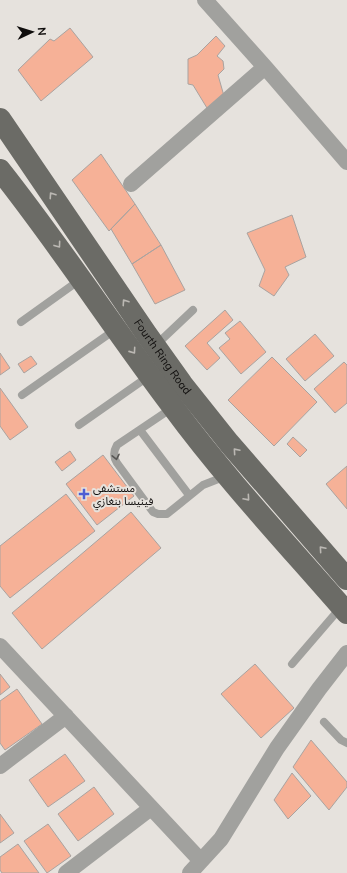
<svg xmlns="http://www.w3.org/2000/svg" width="347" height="873" font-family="Mulish,'Noto Sans Arabic',sans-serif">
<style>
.building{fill:#f6b197;stroke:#a9a3a0}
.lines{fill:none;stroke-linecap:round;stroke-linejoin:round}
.lane{stroke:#a1a19e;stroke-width:8}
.street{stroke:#a1a19e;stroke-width:16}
.primary{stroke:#6b6b66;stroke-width:22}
.oneway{stroke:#bbb8b3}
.oneway2{stroke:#585755}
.poi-dot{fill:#4f5dd3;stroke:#e6e2dd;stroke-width:1.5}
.labels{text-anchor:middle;stroke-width:4;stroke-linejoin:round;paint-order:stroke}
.street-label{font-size:11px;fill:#0f0d0c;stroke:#e6e2dd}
.poi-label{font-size:11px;fill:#0f0d0c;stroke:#e6e2dd;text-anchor:start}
</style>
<rect width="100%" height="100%" fill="#e6e2dd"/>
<!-- building -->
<path class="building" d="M70,28L93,57L41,101L18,70L50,39L54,41Z
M216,36L225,46L217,56L223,61L224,69L218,75L224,96L207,108L193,85L188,84V59L197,55Z
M101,154L135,204L109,231L72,180Z
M135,204L161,245L132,264L111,229Z
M292,215L306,257L285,267L289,275L274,296L259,286L265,270L247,233Z
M161,245L185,290L155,304L132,264Z
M225,310L233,320L207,343L220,358L207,370L185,346Z
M240,321L266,352L241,374L219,348L230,339L225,333Z
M315,334L334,356L305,381L286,359Z
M0,353L10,368L0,375Z
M31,356L37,364L24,373L18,364Z
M272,357L317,402L274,446L228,400Z
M344,362L347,365V403L335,413L314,389Z
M0,388L28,427L10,440L0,426Z
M293,437L307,450L300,457L287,444Z
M70,451L76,460L62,471L55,462Z
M103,455L134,496L97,525L66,484Z
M347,466V509L326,484Z
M66,494L95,531L10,598L0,586V546Z
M131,512L161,548L42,649L12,613Z
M255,664L294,708L261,738L221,694Z
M0,674L10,687L0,695Z
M17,689L42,724L5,750L0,743V701Z
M311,740L347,782V787L329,810L293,767Z
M65,754L85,781L48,807L29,780Z
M292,773L311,796L288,819L274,800Z
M94,787L114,814L78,841L58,814Z
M0,814L14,833L0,843Z
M48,824L71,856L47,873L24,841Z
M18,844L39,873H2L0,870V857Z"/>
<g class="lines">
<!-- lane -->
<path class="lane" d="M21,322L81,279
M156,345L193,310
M22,395L116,329
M172,408L117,445C113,452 113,457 117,463L153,512L158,514H167L203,485L226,476
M79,425L149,376
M140,430L189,495
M292,664L341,607
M324,722L341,740L347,743"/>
<!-- street -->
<path class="street" d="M205,0L265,67L347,162
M131,184L265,67
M0,646L201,861
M0,766L66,716
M66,873L151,808
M190,873L221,839L277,748L319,689L347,653"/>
<!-- primary -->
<g class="primary">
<path id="s1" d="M0,119L147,335L182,384L229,443L347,579"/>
<path d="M0,170C61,247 114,329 173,407C226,479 288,545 347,613"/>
</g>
</g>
<!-- one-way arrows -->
<defs><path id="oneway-chevron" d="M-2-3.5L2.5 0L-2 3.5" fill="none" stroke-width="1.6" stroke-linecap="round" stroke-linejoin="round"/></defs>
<g class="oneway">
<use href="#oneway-chevron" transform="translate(52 195) rotate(-124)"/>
<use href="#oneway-chevron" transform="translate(58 245) rotate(54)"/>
<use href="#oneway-chevron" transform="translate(125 302) rotate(-124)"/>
<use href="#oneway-chevron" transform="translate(133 351) rotate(55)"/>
<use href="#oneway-chevron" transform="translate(236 451) rotate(-131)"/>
<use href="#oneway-chevron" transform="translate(247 498) rotate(49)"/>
<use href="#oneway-chevron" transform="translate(322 549) rotate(-131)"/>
</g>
<use class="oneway2" href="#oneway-chevron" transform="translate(116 457) rotate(78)"/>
<!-- markers -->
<path class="poi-dot" d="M82 488h4v4h4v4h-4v4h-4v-4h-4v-4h4z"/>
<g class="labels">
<!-- street labels -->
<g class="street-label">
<text dy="4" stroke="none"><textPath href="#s1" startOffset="288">Fourth Ring Road</textPath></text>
</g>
<!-- poi labels -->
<g class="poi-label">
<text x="93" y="492">مستشفى<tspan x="93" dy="13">فينيسا بنغازي</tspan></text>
</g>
</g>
<!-- north arrow -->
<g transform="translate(32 32) rotate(86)" stroke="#e6e2dd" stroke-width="3" paint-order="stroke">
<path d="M0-3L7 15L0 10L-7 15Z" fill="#0f0d0c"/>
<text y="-6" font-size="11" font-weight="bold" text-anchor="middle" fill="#0f0d0c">N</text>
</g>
</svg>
